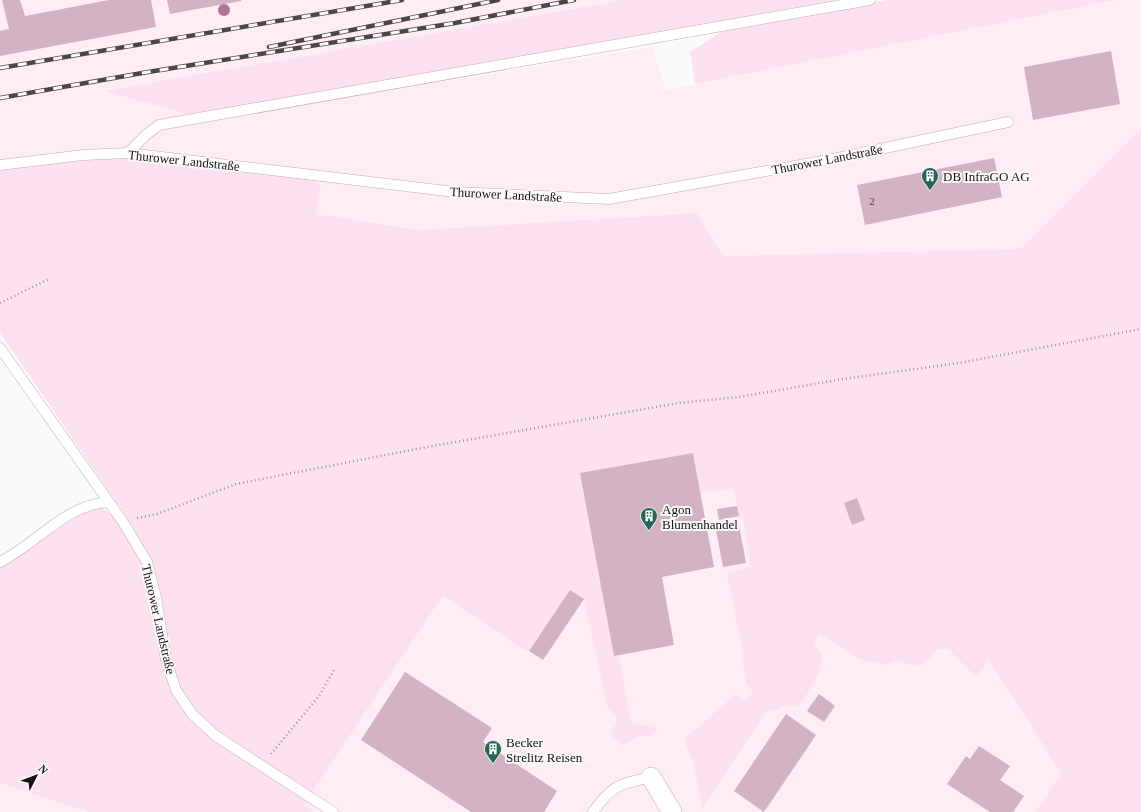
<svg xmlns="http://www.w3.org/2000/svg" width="1141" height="812" font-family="Georgia,serif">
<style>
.built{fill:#feedf5}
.green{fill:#fce2ee}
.building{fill:#d3b2c2}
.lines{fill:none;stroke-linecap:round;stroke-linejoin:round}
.lane-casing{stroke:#c8a8b8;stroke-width:11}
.street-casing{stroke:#c8a8b8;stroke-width:20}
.path{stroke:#9c989a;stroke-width:2.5;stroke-dasharray:1 3;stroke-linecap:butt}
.lane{stroke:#fff;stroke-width:10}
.street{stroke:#fff;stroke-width:19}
.rail-casing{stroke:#4d454a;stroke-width:4.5}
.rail{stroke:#fafafa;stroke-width:3;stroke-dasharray:9;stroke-linecap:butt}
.tree{fill:#b0749b}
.labels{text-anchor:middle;stroke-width:4;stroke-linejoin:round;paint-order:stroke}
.number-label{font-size:11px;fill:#483740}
.street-label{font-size:13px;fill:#190e14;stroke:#fafafa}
.poi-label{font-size:13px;fill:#190e14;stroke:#fafafa;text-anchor:start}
</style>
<rect width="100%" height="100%" fill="#fafafa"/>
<!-- built -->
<path class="built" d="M0,0H623L105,91L211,120L652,47L666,90L1116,0H1141V128L1020,249L723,256L697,213L419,230L316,214L321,186L83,159L0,171Z
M831,410L1086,812H314L304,806L528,469Z
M0,783L87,812H0Z"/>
<!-- green -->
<path class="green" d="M623,0H837L191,115L104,91Z
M887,0H1116L695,84L690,52L726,29Z
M1141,128V812H1035L1061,773L989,660L977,678L948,649H938L923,665L914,666L898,660L884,665L860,659L819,634L814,642C817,647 823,653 822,660C820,676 809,691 800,704L797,706H782L771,712L767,710L702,809L693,760L686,748L685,740H683L736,694L743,701L754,691L746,684L741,643L727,573L751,567L743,519L739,516L734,488L701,494L693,453L581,473L614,656H619L631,722L659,729L651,735L639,736L623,745L610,734L617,722L616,715L608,709L584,600L570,590L529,651H525L443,596L304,805L314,812H87L0,783V567C22,556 82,498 105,510C116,515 123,532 129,541L134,528L0,333V171L83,159L127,156L312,179L321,186L316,214L419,230L697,213L723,256L1020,249Z"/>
<!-- building -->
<path class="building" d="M2,0H20L25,16L109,0H151L156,27L0,56V31L9,29Z
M167,0H241V1L170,14Z
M1111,51L1120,104L1033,120L1024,67Z
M994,158L1002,197L865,225L857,185Z
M693,453L714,567L662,577L674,645L614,656L580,473Z
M857,498L865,520L852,525L844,503Z
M737,506L739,516L719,520L717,509Z
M738,520L746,563L723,567L715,525Z
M570,590L584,599L543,660L529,651Z
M405,672L492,728L483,742L557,791L544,812H471L361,740Z
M819,694L835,706L824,722L807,711Z
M786,714L816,735L764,812L734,791Z
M979,746L1010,766L1000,780L1024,796L1013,812H990L947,784L966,756L970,759Z"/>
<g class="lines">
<defs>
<path id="lane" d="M128,153L147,134L159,125L870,0
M0,165L83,155L128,153L455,192L609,199L828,160L1008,122
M0,348L123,522L147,562L156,597L166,660L176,690L192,714L216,736L333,812
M0,562C38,543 64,505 109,502
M593,812C613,784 618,785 651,777"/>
<path id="street" d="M651,777L672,812"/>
</defs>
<!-- lane casing -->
<use href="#lane" class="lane-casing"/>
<!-- street casing -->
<use href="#street" class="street-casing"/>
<!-- path -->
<path class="path" d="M0,303L49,279
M137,518L157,514L236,484L427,447L679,403L739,397L843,379L959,363L1141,329
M271,754L319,696L335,668"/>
<!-- lane -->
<use href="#lane" class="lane"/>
<!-- street -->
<use href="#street" class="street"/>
<defs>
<path id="rail" d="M269,47L498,0
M0,68L402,0
M0,98L148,72L455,23L574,0"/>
</defs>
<!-- rail casing -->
<use href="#rail" class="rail-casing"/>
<!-- rail -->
<use href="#rail" class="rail"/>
</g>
<!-- trees -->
<circle class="tree" cx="224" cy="10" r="6"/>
<!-- icons -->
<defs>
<symbol id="building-pin" viewBox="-11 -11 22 30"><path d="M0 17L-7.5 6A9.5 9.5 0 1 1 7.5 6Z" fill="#276654" stroke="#fafafa"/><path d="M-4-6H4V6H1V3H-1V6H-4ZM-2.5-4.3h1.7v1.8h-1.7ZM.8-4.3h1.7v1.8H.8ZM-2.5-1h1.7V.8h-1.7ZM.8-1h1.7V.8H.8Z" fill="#fff"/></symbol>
</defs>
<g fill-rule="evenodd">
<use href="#building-pin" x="920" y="166" width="20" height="27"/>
<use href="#building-pin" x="639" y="506" width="20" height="27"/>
<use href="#building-pin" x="483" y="739" width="20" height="27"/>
</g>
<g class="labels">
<!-- number labels -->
<g class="number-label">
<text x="872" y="205">2</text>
</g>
<!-- street labels -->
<g class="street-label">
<text transform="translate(827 159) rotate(-11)" y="5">Thurower Landstraße</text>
<text transform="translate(184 160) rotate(6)" y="5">Thurower Landstraße</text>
<text transform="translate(506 194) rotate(3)" y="5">Thurower Landstraße</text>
<text transform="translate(159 619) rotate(77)" y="5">Thurower Landstraße</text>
</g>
<!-- poi labels -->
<g class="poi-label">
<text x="943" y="181">DB InfraGO AG</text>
<text x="662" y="514">Agon<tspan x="662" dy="15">Blumenhandel</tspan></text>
<text x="506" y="747">Becker<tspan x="506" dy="15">Strelitz Reisen</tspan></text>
</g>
</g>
<!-- north arrow -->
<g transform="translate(36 776) rotate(48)" stroke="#fafafa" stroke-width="3" paint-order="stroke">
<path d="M0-3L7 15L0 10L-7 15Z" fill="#190e14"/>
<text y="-6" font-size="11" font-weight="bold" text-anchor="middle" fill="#190e14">N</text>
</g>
</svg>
